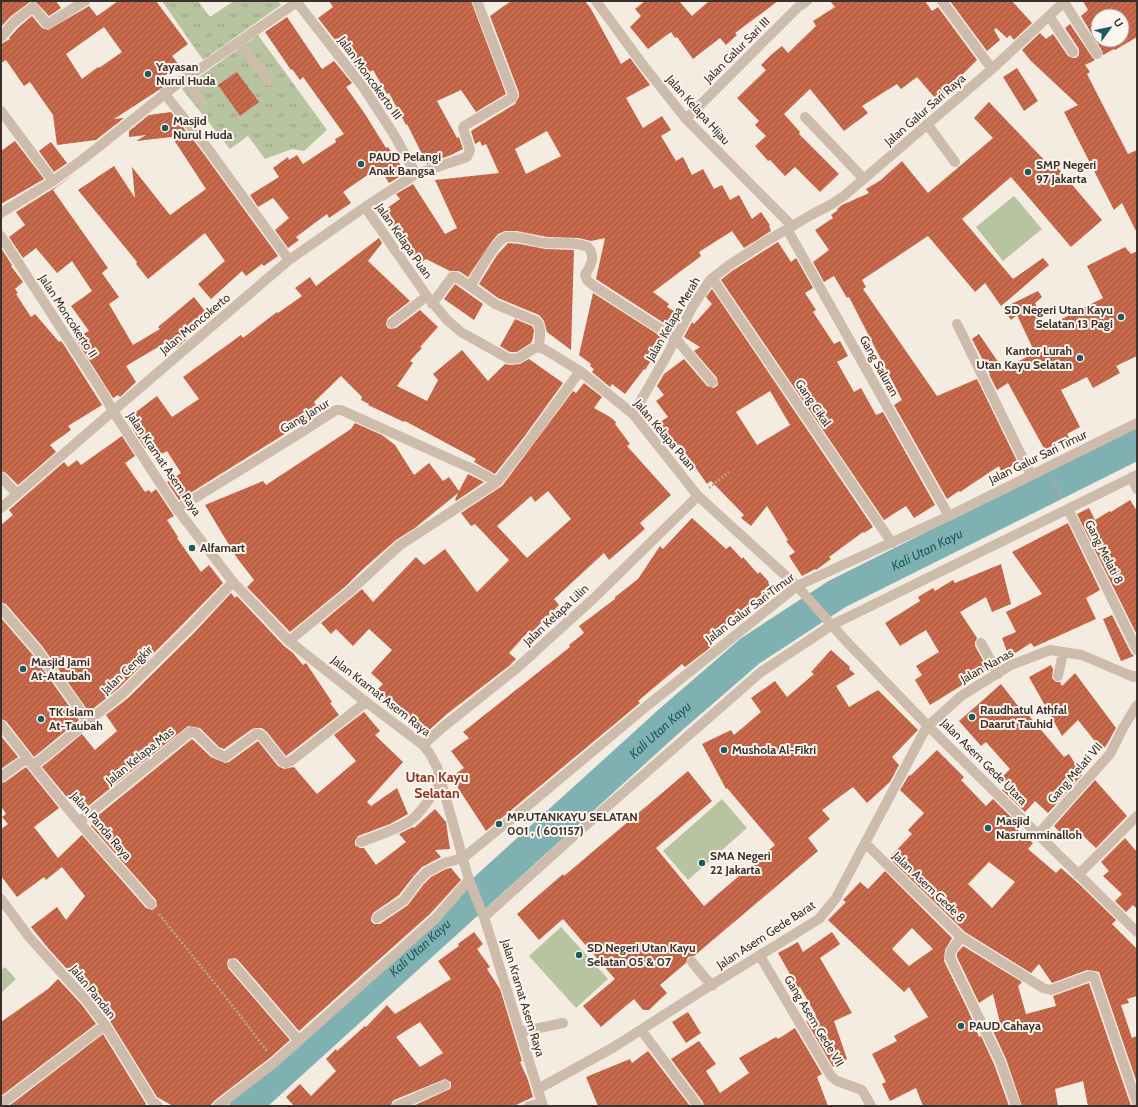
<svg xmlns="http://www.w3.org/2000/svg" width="1138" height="1107" font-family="Cabin,sans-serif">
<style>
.grass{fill:url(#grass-tufts)}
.pitch{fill:#b8c4a0}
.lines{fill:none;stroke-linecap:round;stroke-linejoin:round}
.river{stroke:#7fb0b2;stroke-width:31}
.building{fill:url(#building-hatch);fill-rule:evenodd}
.path{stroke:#b9a596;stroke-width:2.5;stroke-dasharray:2 2;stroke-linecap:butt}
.service{stroke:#cdbbac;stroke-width:10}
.minor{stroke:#cdbbac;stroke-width:10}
.tertiary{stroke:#cdbbac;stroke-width:10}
.poi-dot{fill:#1f5a5e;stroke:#fbf5ee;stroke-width:1.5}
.labels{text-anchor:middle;stroke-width:4;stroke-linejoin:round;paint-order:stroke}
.street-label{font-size:12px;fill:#3b302b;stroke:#fbf5ee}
.poi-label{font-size:12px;font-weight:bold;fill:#3b302b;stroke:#fbf5ee;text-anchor:start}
.water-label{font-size:13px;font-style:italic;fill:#1f5a5e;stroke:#fbf5ee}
.quarter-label{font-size:14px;font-weight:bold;fill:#8c3b22;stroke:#fbf5ee}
</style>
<defs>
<pattern id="grass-tufts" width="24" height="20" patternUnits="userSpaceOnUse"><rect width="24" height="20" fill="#b8c4a0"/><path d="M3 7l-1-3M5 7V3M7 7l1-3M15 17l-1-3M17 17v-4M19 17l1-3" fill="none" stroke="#97a083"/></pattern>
<pattern id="building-hatch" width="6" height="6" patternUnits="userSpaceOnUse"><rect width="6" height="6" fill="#c8694b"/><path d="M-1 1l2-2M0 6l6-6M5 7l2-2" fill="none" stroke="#a4573f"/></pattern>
</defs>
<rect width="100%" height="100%" fill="#f4ebe1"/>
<!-- grass -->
<path class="grass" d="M162,1H198L210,17L234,1H278L281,5L203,60Z
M258,35L327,130L304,151L292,149L265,159L248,136L230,149L182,89Z"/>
<!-- pitch -->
<path class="pitch" d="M1014,196L1042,229L1003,261L976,227Z
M722,799L747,828L688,880L663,851Z
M561,927L608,979L576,1008L529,956Z
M5,967L16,979L1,993V970Z"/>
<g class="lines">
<!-- river -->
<path class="river" id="s1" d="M245,1106L668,722L750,651L837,594L1137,444"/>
</g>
<!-- building -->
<path class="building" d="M1,1H31L10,17L1,27Z
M35,1H56L61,8L49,16Z
M118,1H156L188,44L172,56L179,65L160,79L165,86L114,119L124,118L96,140L57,145L53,115L30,82L24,86L6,60L1,63V44L10,39L9,38L19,27L32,16L42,28L48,30L89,6L97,16ZM104,27L122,52L99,68L98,67L82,79L66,54Z
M329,1H471L506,94L476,112L461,90L437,101L457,138L459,137L463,149L451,155L427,164L407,124L406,125L389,93L387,94L373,70L363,76L318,18L333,7Z
M511,1H585L591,9L621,64L630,58L650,85L626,98L643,128L662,116L671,130L661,136L676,161L683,157L692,175L703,169L714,189L722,185L730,200L739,195L752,219L761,212L770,225L769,226L771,231L744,248L732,231L699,252L701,256L653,292L669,304L667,307L681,315L673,329L596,279L605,238L591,241L579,238L547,237L517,231H505L498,234L492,241L468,277L459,271H450L426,259L419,263L383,211L400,199L396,194L413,184L445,234L457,228L435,180L499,173L486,144L482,146L480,141L475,144L471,131L515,104L519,97V93L490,16ZM547,131L561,156L526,174L515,149Z
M645,1H679L692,16L709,1H778L735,33L737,35L726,45L720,38L693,59L677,37L675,38L671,32L648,49L630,27L641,16L635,9Z
M830,1H925L932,11L938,7L977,60L948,89V92L941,98H935L917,77L901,89L897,84L862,106L868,113L844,131L810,89L784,114L800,132L799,134L839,174L820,192L795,167L785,176L770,160L768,161L755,146L766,136L755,125L759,121L737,98L766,70L761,65L771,55L782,46L788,53L816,26L813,21L835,7Z
M950,1H1012L1032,23L1014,40L1010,35L1007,38L996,28L994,30L1000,40L987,51Z
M1083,1H1137V37L1115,50L1114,49L1103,55L1102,51L1081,16L1088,10ZM1098,16H1122V40H1098Z
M287,17L322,69L334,61L352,83L346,87L365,114L386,148L388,147L406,173L389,183L379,167L343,192L351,203L329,218L327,214L296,237L299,240L288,248L275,230L289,218L273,198L258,207L250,195L279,177L273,168L288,157L289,160L297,155L303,164L336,142L335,139L344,134L303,77L300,80L292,69L291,70L265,32Z
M1070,24L1092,57L1095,60L1085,65L1090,72L1087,74L1128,154L1137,150V233L1122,203L1114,210L1064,112L1078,105L1031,61L1022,50L1040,33L1046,39L1053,34L1068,56L1073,58H1076L1079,55V49L1065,28Z
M1017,68L1038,101L1024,111L1003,77Z
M237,72L259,102L240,116L218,85Z
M989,102L1048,164L1052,161L1102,220L1071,247L1011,177L962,219L1013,279L1043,258L1049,265L1001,306L985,283L975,292L928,236L862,280L866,287L863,289L937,396L977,379L1018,463L1001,471L999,466L960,492L959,491L947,499L894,405L902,400L849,297L847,298L834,276L824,282L813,262L829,250L815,230L833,218L831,215L838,210L837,209L842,205L869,193L866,189L881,180L902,161L928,193L993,138L974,118Z
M171,112L198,146L278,256L264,266L262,264L246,276L242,271L211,299L198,284L225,261L205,233L148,279L136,264L137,262L78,190L114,166L135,198L132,167L170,215L206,189L172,137L136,141L146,135L129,137V131L149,115Z
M15,141L44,179L1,204V151Z
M51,142L67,163L54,172L39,151Z
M74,174L53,190L108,268L102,273L119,297L109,304L133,345L160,329L158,327L194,297L208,315L185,334L188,338L177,348L170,340L126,366L136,382L120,397L118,395L113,398L75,338L89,331L71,306L92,291L72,261L57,273L36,248L23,258L9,237L25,225L16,212L56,187Z
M379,238L382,243L368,261L410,301L388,318L386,323L387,327L390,329L396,328L420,310L438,327L420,347L422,348L410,361L413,363L397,386L427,401L438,380L433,374L462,350L488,381L505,364L510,365L520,364L529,359L563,383L524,437L495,474L474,462L476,459L405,421L404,422L368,405L369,404L361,400L362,397L341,376L314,402L320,412L179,500L167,482L181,473L167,451L160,455L152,443L145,448L132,428L139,423L132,415L157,396L172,417L199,399L183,377L241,335L243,338L277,312L278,313L302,296L295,288L310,277L316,286Z
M778,242L791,262L796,258L813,288L805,293L816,310L813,312L834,344L840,341L848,356L837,362L854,392L861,388L876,415L883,412L935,505L914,518L906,506L884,520L721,280L732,271Z
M508,243L520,244L545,249L574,250L571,350L547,332L544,321L539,315L498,298L479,284L497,255Z
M1125,247L1131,254L1137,251V356L1116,366L1120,373L1093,388L1087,377L1061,390L1080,427L1067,434L1070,439L1046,452L1008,383L997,390L989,374H990L972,339L979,334L1003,369L1035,353L1017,315L1011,320L1003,308L1038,291L1042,297L1035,303L1046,327L1103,298L1087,266Z
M1,248L12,265L11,266L23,282L15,289L18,293L16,294L31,317L35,314L59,342L61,341L64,345L102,405L68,426L71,430L50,445L56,452L18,485L6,473L1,471Z
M455,284L483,304L474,320L444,299Z
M712,289L873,527L864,533L863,532L829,557L831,559L816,570L815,569L802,576L789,556L795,552L786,541L788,540L767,506L751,526L741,518L744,515L711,481L707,484L679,444L670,450L655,425L668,417L656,401L664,395L657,386L664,374L684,359L707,386L714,388L718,385L717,378L694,351L700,347L684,337L692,322L694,324L712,304L706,297ZM770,391L790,425L757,445L736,412Z
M593,293L665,339L645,370L644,369L625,394L612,384L610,387L592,372L594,369L590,366L591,364L579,355Z
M515,319L532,326L534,330L533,338L531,343L517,352H510L500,346Z
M584,383L602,397L594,408L610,417L616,422L615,424L630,444L627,446L671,495L640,523L645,529L609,560L604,553L554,599L559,605L530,634L528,632L509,653L516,659L509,666L447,714L427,732L392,699L386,700L376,691L383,684L371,673L392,650L369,629L353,646L336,629L331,634L321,623L362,589L373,602L416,557L424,565L445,549L477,592L509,560L475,524L471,526L461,513L502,486L573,391L576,393ZM548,491L571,519L527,558L497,526L531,496L535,502Z
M355,423L382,435L395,445L414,475L429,463L443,481L449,477L459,491L468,474L484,482L456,501L455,500L458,493L415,528L396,540L362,570L346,586L290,632L247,587L254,580L237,558L205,505L263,481L266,485L351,429Z
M122,436L135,456L125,463L145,492L149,490L151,493L156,489L174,516L167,520L178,537L177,538L201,572L209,565L223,583L184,623L119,688L89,712L42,646L6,604L1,602V525L13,515L9,510L64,462L68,467L77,460L81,465Z
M1130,500L1137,511V635L1077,514L1089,508L1095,520L1110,511L1111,512Z
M692,518L726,549L730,546L742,559L743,557L758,574L760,572L769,582L768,583L774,591L753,607L752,606L731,625L730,623L710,644L712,646L685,667L682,664L638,701L640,703L486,831L451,777L464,768L451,751L469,738L463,732L570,647L569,645L584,633L579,626L615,599V597L638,579L660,546L663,549Z
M1068,523L1100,590L1086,598L1096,619L1034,647L1031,643L1009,657L1002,638L1016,632L1006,612L1042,594L1012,552Z
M1001,564L1011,604L992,612L986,597L960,612L977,638L975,642V646L988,669L930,705L915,680L922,675L916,666L939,652L926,630L900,646L885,623L920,601L918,597L933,588L935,591L953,580L955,583Z
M231,593L235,598L237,596L284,646L293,653L303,665L306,663L332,702L330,703L339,715L286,756L267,732L262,728H256L252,729L224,749L219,747L200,728L188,726L82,811L72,799L70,801L42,767L82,734L95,750L117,731L106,715L128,698L194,633Z
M1112,615L1131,653L1134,656L1121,661L1103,619Z
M1,618L32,654L79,720L34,757L6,721L1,719Z
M831,650L850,667L849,669L855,674L836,686L849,707L878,690L918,730L892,757L899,765L890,782L867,803L853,787L822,810L830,819L808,838L818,851L694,956L688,957L686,963L660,985L667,993L649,1010H643L634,999L601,1027L583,1006L615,979L563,919L539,940L517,914L563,874L564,876L688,771L712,801L656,848L704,906L775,845L727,788L726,789L702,744L731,730L734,735L761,712L751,698L775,681L787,697L814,674L811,672Z
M1051,665L1053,669L1052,678L1056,682H1060L1062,686L1075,673L1116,728L1106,746L1102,750L1078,720L1062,736L1029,677Z
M1001,684L1018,706L1020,705L1064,757L1069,754L1082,775L1048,813L1035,801L1025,812L1002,790L1007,784L1001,778L1010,769L986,742L981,746L959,721Z
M364,712L380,731L375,735L403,762L367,802L371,806L397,788L408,814L390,824L358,836L355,841V845L360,848H364L376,865L406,842L399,834L413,827L414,828L435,809L446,822L450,849L435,850L441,857L422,867L413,877L399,895L373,913L371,918V921L374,924H380L408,905L423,885L431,877L446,869L451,868L461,880L430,914L299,1031L238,960L235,958L229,959L227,962L228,968L290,1040L271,1057L214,1101L210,1106H173L157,1097L110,1021L92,997L48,948L31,927L57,907L66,920L85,896L62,867L46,880L44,877L17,897L1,876V829L8,824L2,817L6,814L1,806V783L5,782L26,767L59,808L34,827L58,858L82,835L146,908L152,910L157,906L156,900L91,826L92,825L90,822L192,739L211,757L225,763L229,762L258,741L278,766L284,769L294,767L317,794L356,761L334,735Z
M1,736L18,757L1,769Z
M937,750L964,777L961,780L986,806L993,799L1016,822L1015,823L1017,825L1014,827L1033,843L1028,849L1056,873L1061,868L1078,883L1116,920L1112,924L1137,949V996L1127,999L1129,1003L1121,1005L1132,1038L1137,1036V1083L1099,972L1095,971L1087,970L1052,983L1039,964L1031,973L965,932L889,858L912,834L908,830L924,813L900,790L909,775L910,776ZM989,862L1015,882L992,908L968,884Z
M1095,780L1127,816L1096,848L1076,829L1066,839L1054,826Z
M1125,838L1137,852V909L1133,905L1126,912L1115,901L1122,894L1103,876L1109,871L1101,862Z
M885,871L952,938L945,950L944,961L968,1010L979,1037L981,1036L994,1064L1009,1106H923L916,1088L890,1101L882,1084L886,1082L872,1054L897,1041L894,1036L928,1017L909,987L904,992L828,920L846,902L843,900L860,882L868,889ZM912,928L933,949L909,966L892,949Z
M474,932L483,944L477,949L490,967L487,969L500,989L522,1061L520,1062L528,1080L533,1097L514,1106H413L450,1089L451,1086V1082L445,1079L394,1100L392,1102L391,1106H294L286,1097L300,1084L311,1096L336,1071L326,1059L336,1049L337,1051L365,1026L366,1027L387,1005L395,1014L451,979L438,961L459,946L458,944ZM420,1022L443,1053L420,1067L396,1037Z
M832,932L840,944L820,958L852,1013L834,1021L847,1059L833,1067L806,1021L816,1015L800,987L798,988L778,953L798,942L803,952Z
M963,946L1022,982L1018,986L1026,1014L1056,1006L1053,996L1089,983L1131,1106H1088L1083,1081L1055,1089L1058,1106H1022L1006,1059L993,1031L1001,1027L993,994L979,1003L957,957V953Z
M58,979L82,1005L96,1024L1,1096V1022L48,989Z
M688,1012L701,1033L686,1043L672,1022Z
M795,1028L822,1074L817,1077L828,1106H704L703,1102L671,1059L699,1041L716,1064L706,1071L720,1093L749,1073L739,1058L776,1037L778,1039Z
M103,1034L146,1104L144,1106H9Z
M648,1051L690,1106H598L586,1077L630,1059L632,1063Z"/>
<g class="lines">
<!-- path -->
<path class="path" d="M1053,479L1062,498
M709,488L729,472
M159,914L225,996L267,1051"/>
<!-- service -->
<path class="service" d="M239,42L269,81
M186,77L201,102
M805,117L864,179
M927,124L955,162
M676,339L712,382
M361,842C374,837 398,829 410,821C423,812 431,795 441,783
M692,962L712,986
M520,1032L563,1023"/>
<!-- minor -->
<path class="minor" d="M296,1L363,87L393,133L416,174
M596,1L643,65L686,119L792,226
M942,1L992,69
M1064,2L1097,54
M1049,16L1073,52
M1,37L14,22L33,7L47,24H48L85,1
M164,93L203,142L289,260
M1,111L53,181
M686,119L797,8L807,1
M365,207L427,296L447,320L461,332L509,359L519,358L533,349L539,347L544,349L580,371L633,414L698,496L797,586L846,641L928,726L1137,932
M1,213L53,181L82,160L186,77L201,68L297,2
M787,229L949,516
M1,236L103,393L113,411L289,260L365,207L416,174L467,157L470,150L463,128L464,126L512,98L513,95L477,1
M712,278L892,543
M470,286L495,304L536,321C543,327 539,339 539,347
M432,304L452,277H456L470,286C477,276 495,240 506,237C519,235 533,242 546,243C559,244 575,241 588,247C596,257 591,265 585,275L587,280L594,286L676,339
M392,323L427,296
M957,324L1031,475
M633,414L666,357L693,306L710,280L728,266L760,245L811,215L832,204L845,195L992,69L1065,1
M1,477L17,494
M1132,477L1137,489
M177,509L297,435L336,410H341L475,470L497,482
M1068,509L1137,650
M1,608L37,650L88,721
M289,641L350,591L400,545L497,482L529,441L580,371
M981,643L998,674
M1058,676L1063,653
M1,725C26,757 52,790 79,822C103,850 127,876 151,904
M423,745L443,727L517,668L593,599L698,496
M33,766L123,693L189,628L233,582
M1,777L27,758
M79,822L190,732L196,733L215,752L225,757L256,734H259L262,736L283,762L286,763L291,761L366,702
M1038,834L1110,754L1123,728L1137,705
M865,843L961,937L951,951L950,958L1000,1061L1016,1106
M1078,875L1137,816
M1,899L29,937L87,1001L105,1025L152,1101L158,1106
M377,918L404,900L418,881L427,872L444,863L463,858
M961,937L1043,988L1051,990L1089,976L1094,977L1137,1103
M760,956L831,1076L837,1081L862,1090L871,1106
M233,964L299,1041
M641,1030L698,1106
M538,1089L614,1047L700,992L819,919L836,898L926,728L961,696L1011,665L1050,650L1082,655L1124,673L1134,677L1137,676
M1,1104L105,1025
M218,1106L275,1062L435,919L469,880
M397,1106L445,1085
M529,1106L542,1103"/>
<!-- tertiary -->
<path class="tertiary" d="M1,508L113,411L177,509L233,582L289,641L366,702L423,745L430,754L437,767L469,880L484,917L543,1106
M463,858L532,802L648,705L797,586L949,516L1137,423
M484,917L577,833L761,672L832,625L1137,475"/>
</g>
<!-- markers -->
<g class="poi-dot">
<circle cx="148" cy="74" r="4"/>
<circle cx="165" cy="128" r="4"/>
<circle cx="361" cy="164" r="4"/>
<circle cx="1028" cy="172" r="4"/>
<circle cx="1121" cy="317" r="4"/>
<circle cx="1080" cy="358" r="4"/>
<circle cx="192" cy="548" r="4"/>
<circle cx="23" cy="669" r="4"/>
<circle cx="972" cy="717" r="4"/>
<circle cx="41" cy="719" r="4"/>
<circle cx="724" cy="750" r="4"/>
<circle cx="499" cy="824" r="4"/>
<circle cx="988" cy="828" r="4"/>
<circle cx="702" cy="863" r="4"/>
<circle cx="579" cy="955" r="4"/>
<circle cx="961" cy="1026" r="4"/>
</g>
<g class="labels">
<!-- street labels -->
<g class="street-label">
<text transform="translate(737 50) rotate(-45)" y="4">Jalan Galur Sari III</text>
<text transform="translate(370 78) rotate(54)" y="4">Jalan Moncokerto III</text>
<text transform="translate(698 110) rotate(48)" y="4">Jalan Kelapa Hijau</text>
<text transform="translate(925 110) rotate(-41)" y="4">Jalan Galur Sari Raya</text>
<text transform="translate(404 241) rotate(55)" y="4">Jalan Kelapa Puan</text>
<text transform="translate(68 316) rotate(57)" y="4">Jalan Moncokerto II</text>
<text transform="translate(673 319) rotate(-60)" y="4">Jalan Kelapa Merah</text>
<text transform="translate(195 324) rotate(-40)" y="4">Jalan Moncokerto</text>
<text transform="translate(879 366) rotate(61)" y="4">Gang Saluran</text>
<text transform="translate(813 403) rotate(56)" y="4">Gang Cikal</text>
<text transform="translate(305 416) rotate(-31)" y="4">Gang Janur</text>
<text transform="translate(665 435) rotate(50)" y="4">Jalan Kelapa Puan</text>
<text transform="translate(1038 457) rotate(-26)" y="4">Jalan Galur Sari Timur</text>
<text transform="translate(164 464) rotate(56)" y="4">Jalan Kramat Asem Raya</text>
<text transform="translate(1104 552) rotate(63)" y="4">Gang Melati 8</text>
<text transform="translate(750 608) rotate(-37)" y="4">Jalan Galur Sari Timur</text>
<text transform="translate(556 615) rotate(-43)" y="4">Jalan Kelapa Lilin</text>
<text transform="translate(987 666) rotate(-29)" y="4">Jalan Nanas</text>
<text transform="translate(127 670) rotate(-43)" y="4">Jalan Cengkir</text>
<text transform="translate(381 696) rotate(38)" y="4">Jalan Kramat Asem Raya</text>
<text transform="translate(140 756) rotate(-39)" y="4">Jalan Kelapa Mas</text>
<text transform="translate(984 762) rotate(45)" y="4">Jalan Asem Gede Utara</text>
<text transform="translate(1075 773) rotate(-49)" y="4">Gang Melati VII</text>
<text transform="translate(101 826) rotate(49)" y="4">Jalan Panda Raya</text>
<text transform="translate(929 887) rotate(44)" y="4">Jalan Asem Gede 8</text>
<text transform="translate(766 935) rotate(-33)" y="4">Jalan Asem Gede Barat</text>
<text transform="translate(93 992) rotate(51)" y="4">Jalan Pandan</text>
<text transform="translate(523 998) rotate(73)" y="4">Jalan Kramat Asem Raya</text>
<text transform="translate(814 1021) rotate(59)" y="4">Gang Asem Gede VII</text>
</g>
<!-- poi labels -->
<g class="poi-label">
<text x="156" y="71">Yayasan<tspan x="156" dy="14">Nurul Huda</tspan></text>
<text x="173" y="125">Masjid<tspan x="173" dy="14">Nurul Huda</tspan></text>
<text x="369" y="161">PAUD Pelangi<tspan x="369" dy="14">Anak Bangsa</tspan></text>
<text x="1036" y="169">SMP Negeri<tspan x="1036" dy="14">97 Jakarta</tspan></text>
<text x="1113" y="314" text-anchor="end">SD Negeri Utan Kayu<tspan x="1113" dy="14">Selatan 13 Pagi</tspan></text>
<text x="1072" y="355" text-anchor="end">Kantor Lurah<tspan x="1072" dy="14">Utan Kayu Selatan</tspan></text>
<text x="200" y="552">Alfamart</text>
<text x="31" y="666">Masjid Jami<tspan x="31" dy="14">At-Ataubah</tspan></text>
<text x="980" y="714">Raudhatul Athfal<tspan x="980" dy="14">Daarut Tauhid</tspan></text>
<text x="49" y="716">TK Islam<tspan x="49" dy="14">At-Taubah</tspan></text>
<text x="732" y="754">Mushola Al-Fikri</text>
<text x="507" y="821">MP.UTANKAYU SELATAN<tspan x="507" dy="14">001 , ( 601157)</tspan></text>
<text x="996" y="825">Masjid<tspan x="996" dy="14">Nasrumminalloh</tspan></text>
<text x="710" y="860">SMA Negeri<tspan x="710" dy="14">22 Jakarta</tspan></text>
<text x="587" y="952">SD Negeri Utan Kayu<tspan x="587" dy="14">Selatan 05 &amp; 07</tspan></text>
<text x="969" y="1030">PAUD Cahaya</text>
</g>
<!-- water labels -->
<g class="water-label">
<text dy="5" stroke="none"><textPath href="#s1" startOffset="884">Kali Utan Kayu</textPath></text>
<text dy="5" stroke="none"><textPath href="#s1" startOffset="560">Kali Utan Kayu</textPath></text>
<text dy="5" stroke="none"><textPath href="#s1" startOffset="236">Kali Utan Kayu</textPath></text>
</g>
<!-- quarter labels -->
<g class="quarter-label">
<text x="437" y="782">Utan Kayu<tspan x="437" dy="16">Selatan</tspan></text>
</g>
</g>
<!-- border -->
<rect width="1138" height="1107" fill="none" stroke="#3b302b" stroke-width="4"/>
<!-- north arrow -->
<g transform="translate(1110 28) rotate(57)"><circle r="19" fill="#fbf5ee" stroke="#aea6a0"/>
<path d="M0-3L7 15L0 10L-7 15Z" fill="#1f5a5e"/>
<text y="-6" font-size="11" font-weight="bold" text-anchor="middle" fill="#3b302b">U</text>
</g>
</svg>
